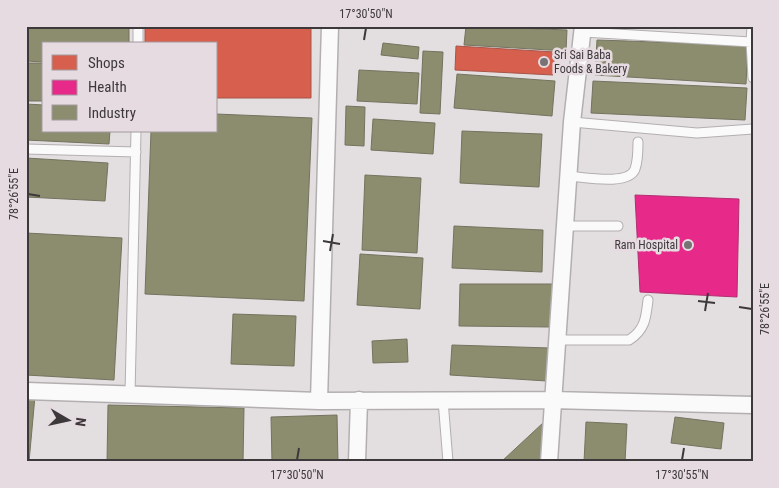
<svg xmlns="http://www.w3.org/2000/svg" width="779" height="488" font-family="'Roboto Condensed',sans-serif">
<style>
.shops{fill:#d6604d;stroke:#a85448}
.health{fill:#e7298a;stroke:#b42e72}
.industry{fill:#8c8c6e;stroke:#74735f}
.lines{fill:none;stroke-linecap:round;stroke-linejoin:round}
.lane-casing{stroke:#b3afb1;stroke-width:11}
.street-casing{stroke:#b3afb1;stroke-width:19}
.lane{stroke:#fbfafa;stroke-width:9}
.street{stroke:#fbfafa;stroke-width:16}
.ticks{fill:none;stroke:#3d393b;stroke-width:2}
.poi-dot{fill:#777375;stroke:#e6dbe0;stroke-width:2}
.labels{text-anchor:middle;stroke-width:5;stroke-linejoin:round;paint-order:stroke}
.poi-label{font-size:12px;fill:#3d393b;stroke:#e6dbe0;text-anchor:start}
.neatline{fill:none;stroke:#3d393b;stroke-width:2}
.ticks-label{font-size:12px;text-anchor:middle;fill:#3d393b}
</style>
<rect width="100%" height="100%" fill="#e3dee0"/>
<!-- shops -->
<path class="shops" d="M145,26H311V98H216V44H145Z
M456,46L555,52L553,75L455,70Z"/>
<!-- health -->
<path class="health" d="M635,195L739,199L737,297L640,292Z"/>
<!-- industry -->
<path class="industry" d="M26,26H129V44H44V62L26,61Z
M466,26L567,30L566,51L464,45Z
M597,40L748,45L746,84L595,75Z
M383,43L419,47L418,59L381,55Z
M423,51L443,52L440,114L420,113Z
M26,63H44V101H26Z
M359,70L419,73L417,104L357,101Z
M457,74L555,81L552,116L454,108Z
M593,81L747,88L745,120L591,113Z
M26,104L44,105V131H110L109,144L26,140Z
M346,106L365,107L364,146L345,145Z
M216,114L312,118L304,301L145,294L151,131H216Z
M373,119L435,123L433,154L371,150Z
M462,131L542,134L539,187L460,183Z
M26,158L108,163L105,201L26,197Z
M365,175L421,178L417,253L362,250Z
M454,226L543,230L542,272L452,268Z
M26,233L122,238L114,380L26,375Z
M360,254L423,258L420,309L357,305Z
M460,284H553L550,327L459,326Z
M233,314L296,316L294,366L231,364Z
M407,339L408,362L373,363L372,341Z
M452,345L550,348L547,381L450,375Z
M26,396H35L29,462H26Z
M108,405L244,408L243,462H107Z
M337,415L338,462H272L271,417Z
M675,417L724,423L721,449L671,443Z
M544,422V462H501Z
M586,422L627,424L625,462H584Z"/>
<g class="lines">
<defs>
<path id="lane" d="M583,32L751,42L753,78
M751,42L752,26
M138,44V26
M572,122L697,133L753,129
M26,149L136,152
M568,176C584,177 629,186 635,169C638,161 638,150 638,142
M565,226H618
M556,340H629C645,330 646,318 648,300
M130,394L136,131
M443,400L448,462"/>
<path id="street" d="M26,391L319,401L552,400L753,405
M319,401L330,26
M357,462L359,400
M549,462L572,122L583,26"/>
</defs>
<!-- lane casing -->
<use href="#lane" class="lane-casing"/>
<!-- street casing -->
<use href="#street" class="street-casing"/>
<!-- lane -->
<use href="#lane" class="lane"/>
<!-- street -->
<use href="#street" class="street"/>
</g>
<!-- ticks -->
<path class="ticks" d="M364,40L366,28M28,194L40,196M323,241L340,244M330,251L333,234M698,301L715,303M739,307L752,309M705,311L708,293M297,460L299,448M682,460L684,448"/>
<!-- markers -->
<g class="poi-dot">
<circle cx="544" cy="62" r="5"/>
<circle cx="688" cy="245" r="5"/>
</g>
<g class="labels">
<!-- poi labels -->
<g class="poi-label">
<text x="554" y="59">Sri Sai Baba<tspan x="554" dy="14">Foods &amp; Bakery</tspan></text>
<text x="678" y="249" text-anchor="end">Ram Hospital</text>
</g>
</g>
<!-- border -->
<rect width="779" height="488" fill="none" stroke="#e6dbe0" stroke-width="55"/>
<!-- legend -->
<rect x="42" y="42" width="175" height="90" fill="#e6dbe0" stroke="#a29a9e"/>
<rect x="52" y="55" width="25" height="15" fill="#d6604d" stroke="#a29a9e"/>
<text x="88" y="68" font-size="15" fill="#3d393b">Shops</text>
<rect x="52" y="80" width="25" height="15" fill="#e7298a" stroke="#a29a9e"/>
<text x="88" y="92" font-size="15" fill="#3d393b">Health</text>
<rect x="52" y="105" width="25" height="15" fill="#8c8c6e" stroke="#a29a9e"/>
<text x="88" y="118" font-size="15" fill="#3d393b">Industry</text>
<!-- north arrow -->
<g transform="translate(68 420) rotate(99)" stroke="#e6dbe0" stroke-width="4" paint-order="stroke">
<path d="M0-4L9 19L0 12L-9 19Z" fill="#3d393b"/>
<text y="-8" font-size="14" font-weight="bold" text-anchor="middle" fill="#3d393b">N</text>
</g>
<rect x="28" y="28" width="724" height="432" class="neatline"/>
<g class="ticks-label">
<text x="366" y="18">17°30'50"N</text>
<text transform="translate(14 194) rotate(-90)" y="4">78°26'55"E</text>
<text transform="translate(765 309) rotate(-90)" y="4">78°26'55"E</text>
<text x="297" y="479">17°30'50"N</text>
<text x="682" y="479">17°30'55"N</text>
</g>
</svg>
